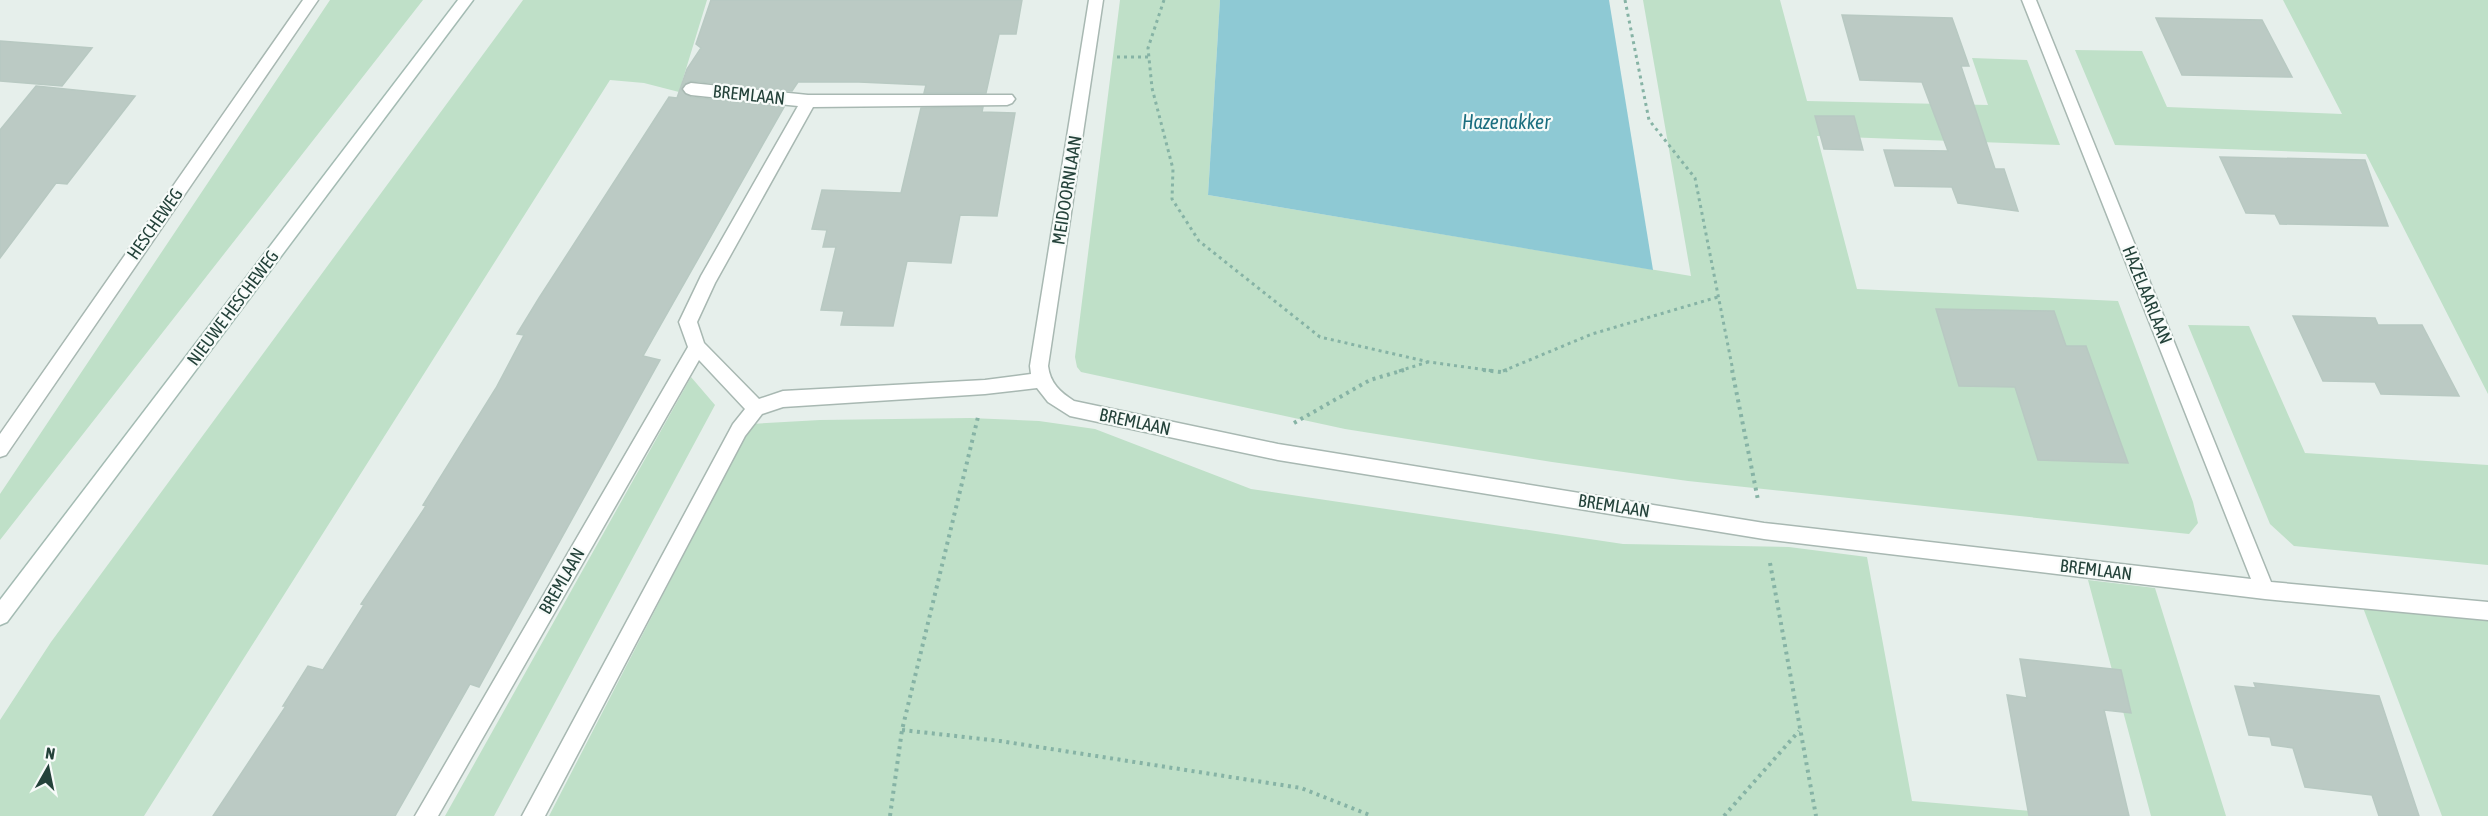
<svg xmlns="http://www.w3.org/2000/svg" width="2488" height="816" font-family="'Asap Condensed',sans-serif">
<style>
.green{fill:#bfe0c8}
.water{fill:#8ec9d4}
.building{fill:#bbcac4;stroke:#b8c9c2;stroke-width:1.5}
.lines{fill:none;stroke-linecap:round;stroke-linejoin:round}
.street-casing{stroke:#a8b8b2;stroke-width:3}
.secondary-casing{stroke:#a4bbb3;stroke-width:3}
.path-far1{stroke:#86b3a5;stroke-width:3;stroke-dasharray:3 4;stroke-linecap:butt}
.path{stroke:#86b3a5;stroke-width:4;stroke-dasharray:3 4.5;stroke-linecap:butt}
.street{fill:#fff;fill-rule:evenodd}
.secondary{fill:#fff;fill-rule:evenodd}
.labels{text-anchor:middle;stroke-width:4.5;stroke-linejoin:round;paint-order:stroke}
.street-label{font-size:18px;fill:#24423a;stroke:#f7fbf9}
.water-label{font-size:20px;font-style:italic;fill:#1c6f80;stroke:#f7fbf9}
</style>
<rect width="100%" height="100%" fill="#e6efeb"/>
<!-- green -->
<path class="green" d="M330,0H423L0,540V494Z
M523,0H707L679,92L644,83L610,80L144,816H0V720L51,642Z
M1120,0H1220L1208,195L1691,276L1643,0H1780L1807,101L1988,105L1972,58L2027,60L2060,145L1817,136L1857,289L2118,301L2193,502L2198,523L2189,534L1688,481L1552,462L1345,429L1081,372L1077,367L1075,357Z
M2283,0H2488V394L2366,154L2115,145L2075,50L2142,51L2167,107L2342,114Z
M2188,325L2249,326L2305,453L2488,465V565L2294,546L2270,524Z
M691,377L715,405L494,816H445Z
M970,418L1039,421L1095,429L1251,489L1623,544L1789,547L1867,557L1912,801L2090,816H549L751,424L820,420Z
M2088,580L2155,588L2226,816H2151Z
M2362,605L2488,617V816H2442Z"/>
<!-- water -->
<path class="water" d="M1220,0H1609L1653,270L1208,195Z"/>
<!-- building -->
<path class="building" d="M711,0H1022L1016,34H999L986,93H924L926,85L859,82H798L792,91L691,81L684,84L681,90L691,97L784,107L643,356L660,360L479,687L470,684L395,816H213L286,706H283L308,666L323,670L364,605L361,604L426,506L423,505L496,388L524,335L517,334L539,298L669,97L677,98L687,69L701,48L696,44Z
M1842,15L1952,18L1969,66H1961L1995,169H2004L2018,211L1958,203L1952,187L1895,186L1884,150L1948,151L1922,82L1860,80Z
M2156,18L2262,20L2292,77L2182,75Z
M0,41L92,48L62,86L0,81Z
M36,86L135,96L67,184L56,183L0,258V130Z
M983,107L982,112L1015,113L997,216L960,215L951,263L907,261L893,326L841,325L844,311L821,310L836,247H823L827,230L812,229L822,190L901,193L921,108Z
M1815,116H1854L1863,150L1824,149Z
M2220,157L2365,160L2388,226L2280,224L2275,214L2246,213Z
M1936,309L2054,311L2066,346H2086L2128,463L2038,460L2015,387L1959,386Z
M2293,316L2375,318L2378,325H2422L2459,396L2381,394L2375,382L2323,381Z
M2020,659L2121,670L2131,713L2104,710L2129,816H2029L2007,695L2027,698Z
M2254,683L2379,696L2419,816H2379L2372,795L2305,787L2293,748L2272,745L2270,737L2249,735L2235,686L2256,688Z"/>
<g class="lines">
<defs>
<path id="street" d="M303,0H318L6,455L0,457V434Z
M1089,0H1103L1048,366C1050,383 1060,392 1074,401L1278,444L1764,523L2251,579L2022,0H2036L2271,582L2488,602V620L2265,599L1764,539L1278,460L1070,416L1048,402L1037,388L985,394L783,407L762,414L745,436L545,816H522L733,424L745,409L699,360L438,816H415L688,347L679,322L701,276L798,106L691,95L686,93L683,89L686,85L691,83L808,95H1012L1015,99L1012,103L1007,105L813,107L715,283L697,322L704,343L759,399L783,391L985,380L1031,374L1030,366Z"/>
<path id="secondary" d="M458,0H473L7,622L0,625V600Z"/>
</defs>
<!-- street casing -->
<use href="#street" class="street-casing"/>
<!-- secondary casing -->
<use href="#secondary" class="secondary-casing"/>
<!-- path-far1 -->
<path class="path-far1" d="M1164,0L1148,48L1152,88L1173,169L1172,199L1199,241L1320,337L1429,362L1494,371
M1625,0L1649,120L1695,178L1733,371
M1117,57H1149
M1399,371L1428,362
M1503,371L1592,334L1718,297"/>
<!-- path -->
<path class="path" d="M1483,370L1501,372L1507,370
M1732,370L1758,500
M1294,423L1370,380L1404,370
M1770,563L1816,816
M902,730L1000,741L1301,788L1372,816
M890,816L902,730L978,417
M1724,816L1799,731"/>
<!-- street -->
<use href="#street" class="street"/>
<!-- secondary -->
<use href="#secondary" class="secondary"/>
</g>
<g class="labels">
<!-- street labels -->
<g class="street-label">
<text transform="translate(749 95) rotate(6)" y="6">BREMLAAN</text>
<text transform="translate(1067 190) rotate(-81)" y="6">MEIDOORNLAAN</text>
<text transform="translate(155 224) rotate(-55)" y="6">HESCHEWEG</text>
<text transform="translate(2147 295) rotate(68)" y="6">HAZELAARLAAN</text>
<text transform="translate(233 308) rotate(-53)" y="6">NIEUWE HESCHEWEG</text>
<text transform="translate(1135 422) rotate(12)" y="6">BREMLAAN</text>
<text transform="translate(1614 506) rotate(9)" y="6">BREMLAAN</text>
<text transform="translate(2096 570) rotate(7)" y="6">BREMLAAN</text>
<text transform="translate(562 581) rotate(-60)" y="6">BREMLAAN</text>
</g>
<!-- water labels -->
<g class="water-label">
<text x="1506" y="129">Hazenakker</text>
</g>
</g>
<!-- north arrow -->
<g transform="translate(48 768) rotate(9)" stroke="#f7fbf9" stroke-width="4.5" paint-order="stroke">
<path d="M0-4.5L10 22L0 15L-10 22Z" fill="#24423a"/>
<text y="-9" font-size="16" font-weight="bold" text-anchor="middle" fill="#24423a">N</text>
</g>
</svg>
